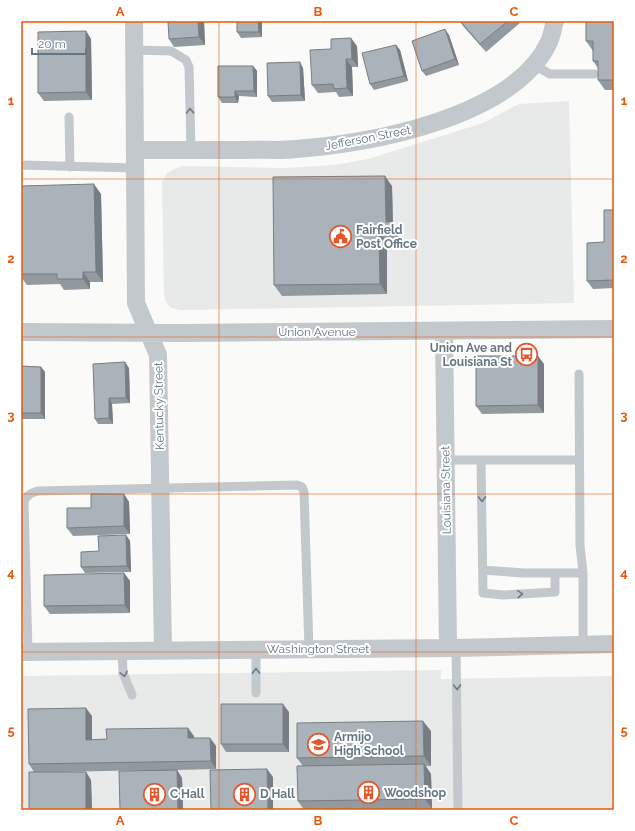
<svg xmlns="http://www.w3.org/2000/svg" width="635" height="831" font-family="Raleway,sans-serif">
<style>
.built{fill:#e8e9e9}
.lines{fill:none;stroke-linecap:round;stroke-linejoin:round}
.service{stroke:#c3c8cc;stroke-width:9}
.minor{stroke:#c3c8cc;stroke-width:18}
.wall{fill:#929a9f}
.shaded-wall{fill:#777d82}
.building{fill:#aab3b9;stroke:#777d82}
.oneway{stroke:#6a7a87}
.grid{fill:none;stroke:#e8590c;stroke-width:1;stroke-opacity:0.55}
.labels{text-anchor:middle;stroke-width:4;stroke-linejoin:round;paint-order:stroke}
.street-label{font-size:12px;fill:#657683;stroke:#fff}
.poi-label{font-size:12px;font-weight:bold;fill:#657683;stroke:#fff;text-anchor:start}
.neatline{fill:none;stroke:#e8590c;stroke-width:1.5}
.grid-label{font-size:13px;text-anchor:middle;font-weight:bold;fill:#e8590c}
</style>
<rect width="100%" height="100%" fill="#fafaf8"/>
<!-- built -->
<path class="built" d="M569,101L574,303L181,310L171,308L166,302L164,294L162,183L167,173L174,169L183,166L286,168L334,165L368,159L483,123L519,104Z
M441,670V679L614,676V810H21V676Z"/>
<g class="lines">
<!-- service -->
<path class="service" d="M134,50L171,51L186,60L189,67L191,150
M534,65L550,74H594
M69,117L70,167
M21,165L135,168
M579,374L580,545L583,573V644
M445,460H579
M481,460L483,593L503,595L555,592V573
M483,570L523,573H583
M456,648L458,810
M256,649V693
M122,651L123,673L132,695
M28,652L24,503C26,495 31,493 38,491L297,485L302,487L304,492L309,649"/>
<!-- minor -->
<path class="minor" d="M134,21L136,303L158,355L163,651
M135,150C171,150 208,150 244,150C261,149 279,151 296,149C371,144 514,117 549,42C552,35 553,28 555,21
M444,331L448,648
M21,332L183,333L614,329
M21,652L456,648L614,644"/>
</g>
<!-- wall -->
<path class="wall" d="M204,21L205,45L174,47L169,39Z
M237,21H262V37L241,38L237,32Z
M460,21H520L521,22L486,52L463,26Z
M614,21V90H605L598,80V68L593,61V51L586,41Z
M86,31L91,39L92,100L44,101L38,93Z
M449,35L459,65L426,76L422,71Z
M396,45L400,50L408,81L374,90L370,84Z
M357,46L358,67H352L353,96L339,97L336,92L318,93L312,85L331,49Z
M253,66L257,71V97L239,96L238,103H222L218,97Z
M303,68L305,101L272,102L268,96Z
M21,186L101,194L103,282H90V289L64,290L60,284L27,285L21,277Z
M392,186L393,222L400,233V242H387V294L282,296L274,285Z
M614,210V288L593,289L587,281L604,242Z
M544,364V413L482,414L476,406Z
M21,366L41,367L45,372V419H21Z
M129,368L130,403L112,404L113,424H98L95,419Z
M124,494L129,502L130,534L73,536L67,528L91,508Z
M126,535L130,541L131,572L85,573L81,567L99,551Z
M124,573L130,581V613L50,614L44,606Z
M289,712V752H226L221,744Z
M92,716V740L194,736V738H210L216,746V769L177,770L182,778L183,810H120L150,770L59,772H86L91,780L92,810H29L34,772L29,764Z
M431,731V766H426L431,774L432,809L304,810L298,801L303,766L297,758Z"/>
<!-- shaded-wall -->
<path class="shaded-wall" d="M198,21H204L205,45L199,37Z
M258,21H262V37L259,32Z
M445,29L449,35L459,65L455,59Z
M86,31L91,39L92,100L86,92Z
M351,38L357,46L358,67L352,59Z
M396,45L400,50L408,81L404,76Z
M346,59L352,67L353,96L347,88Z
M300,62L303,68L305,101L301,95Z
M253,66L257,71V97L254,91Z
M235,91L239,96L238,103L235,97Z
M385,176L392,186L393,231L386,222Z
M94,184L101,194L103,282L96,272Z
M393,222L400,233V242L393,231Z
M379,232L387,242V294L380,284Z
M83,272L90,282V289L83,279Z
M538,356L544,364V413L538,405Z
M125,362L129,368L130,403L126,398Z
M41,367L45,372V419L41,413Z
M109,398L112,404L113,424L109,418Z
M124,494L129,502L130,534L124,526Z
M126,535L130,541L131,572L127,566Z
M124,573L130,581V613L125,605Z
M283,704L289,712V752L283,744Z
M86,708L92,716V748L86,740Z
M423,721L431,731V766L424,756Z
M188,728L194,736V746L188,738Z
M210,738L216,746V769L211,761Z
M424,764L431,774L432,809L425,799Z
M267,769L273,777V810H268Z
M177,770L182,778L183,810H178Z
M86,772L91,780L92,810H86Z"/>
<!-- building -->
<path class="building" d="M168,21H198L199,37L169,39Z
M237,21H258L259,32H237Z
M460,21H508L480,44Z
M586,21H614V80H598V61H593V41H586Z
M445,29L455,59L422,71L412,41Z
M86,31V92L38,93V32Z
M351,38L352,59H346L347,88L334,89L333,84L312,85L310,50L331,49V39Z
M396,45L404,76L370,84L362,53Z
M300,62L301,95L268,96L267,63Z
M218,66H253L254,91H235V97H218Z
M385,176L386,222H393V231L379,232L380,284L274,285L273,177Z
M94,184L96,272H83V279H57V274H21V186Z
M604,210H614V280L587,281V243L604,242Z
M476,356H538V405L476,406Z
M125,362L126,398H109V418L95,419L93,364Z
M21,366L41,367V413H21Z
M91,494H124V526L67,528V508H91Z
M126,535L127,566L81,567V552L99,551L98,536Z
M124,573L125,605L44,606V575Z
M221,704H283V744H221Z
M86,708V740L107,739L106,729L188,728V738H210L211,761L29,764L28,709Z
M423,721L424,756L297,758V723Z
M424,764L425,799L298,801L297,766Z
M267,769L268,810H211L210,770Z
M177,770L178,810H120L119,771Z
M29,772H86V810H29Z"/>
<!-- one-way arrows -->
<defs><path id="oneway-chevron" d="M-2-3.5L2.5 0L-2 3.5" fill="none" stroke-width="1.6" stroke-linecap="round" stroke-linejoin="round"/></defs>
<g class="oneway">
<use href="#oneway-chevron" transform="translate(190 111) rotate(-92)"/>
<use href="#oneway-chevron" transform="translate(482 499) rotate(89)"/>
<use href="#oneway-chevron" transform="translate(520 594) rotate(-4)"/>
<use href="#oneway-chevron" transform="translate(256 671) rotate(-91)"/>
<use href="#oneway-chevron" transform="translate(124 674) rotate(78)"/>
<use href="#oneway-chevron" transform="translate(457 687) rotate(89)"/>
</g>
<!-- grid -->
<path class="grid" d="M219,21V810M416,21V810M21,179H614M21,337H614M21,494H614M21,652H614"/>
<!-- icons -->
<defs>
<symbol id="civic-ring" viewBox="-11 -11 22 22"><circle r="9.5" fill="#fff" stroke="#e4572e" stroke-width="1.5"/><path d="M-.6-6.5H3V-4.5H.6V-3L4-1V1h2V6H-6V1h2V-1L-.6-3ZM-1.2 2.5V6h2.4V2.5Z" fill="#e4572e"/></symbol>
<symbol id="bus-ring" viewBox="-11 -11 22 22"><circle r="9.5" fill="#fff" stroke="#e4572e" stroke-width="1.5"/><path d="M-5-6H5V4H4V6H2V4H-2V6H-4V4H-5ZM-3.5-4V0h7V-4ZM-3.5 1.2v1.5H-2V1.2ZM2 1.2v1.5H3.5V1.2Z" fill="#e4572e"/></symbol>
<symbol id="school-ring" viewBox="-11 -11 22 22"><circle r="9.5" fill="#fff" stroke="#e4572e" stroke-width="1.5"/><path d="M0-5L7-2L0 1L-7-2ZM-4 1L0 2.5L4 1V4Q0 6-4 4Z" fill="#e4572e"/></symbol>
<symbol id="building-ring" viewBox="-11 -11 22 22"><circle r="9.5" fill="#fff" stroke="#e4572e" stroke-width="1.5"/><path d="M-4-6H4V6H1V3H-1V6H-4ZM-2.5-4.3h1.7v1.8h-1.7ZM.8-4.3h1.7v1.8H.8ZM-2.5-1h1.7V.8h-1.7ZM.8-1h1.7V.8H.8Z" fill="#e4572e"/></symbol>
</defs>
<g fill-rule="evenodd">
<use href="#civic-ring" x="328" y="224" width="25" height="25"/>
<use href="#bus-ring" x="514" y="342" width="25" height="25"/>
<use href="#school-ring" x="306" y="732" width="25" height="25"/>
<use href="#building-ring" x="356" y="780" width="25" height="25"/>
<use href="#building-ring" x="142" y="782" width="25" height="25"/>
<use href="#building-ring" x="232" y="782" width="25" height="25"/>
</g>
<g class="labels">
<!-- street labels -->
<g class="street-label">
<text transform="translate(368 138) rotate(-11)" y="4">Jefferson Street</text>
<text x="317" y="336">Union Avenue</text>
<text transform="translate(159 406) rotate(-91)" y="4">Kentucky Street</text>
<text transform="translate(446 490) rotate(-91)" y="4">Louisiana Street</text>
<text x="318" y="653">Washington Street</text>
</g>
<!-- poi labels -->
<g class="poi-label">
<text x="356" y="234">Fairfield<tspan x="356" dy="14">Post Office</tspan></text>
<text x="512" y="352" text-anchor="end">Union Ave and<tspan x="512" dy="14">Louisiana St</tspan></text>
<text x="334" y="741">Armijo<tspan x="334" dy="14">High School</tspan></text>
<text x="384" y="797">Woodshop</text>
<text x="170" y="798">C Hall</text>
<text x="260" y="798">D Hall</text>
</g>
</g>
<!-- border -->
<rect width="635" height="831" fill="none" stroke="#ffffff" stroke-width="44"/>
<!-- scale -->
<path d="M32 48v6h54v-6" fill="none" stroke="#657683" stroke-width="2"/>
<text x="38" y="48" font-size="12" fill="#657683" stroke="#ffffff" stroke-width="3" paint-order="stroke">20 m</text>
<rect x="22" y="22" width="591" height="787" class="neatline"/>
<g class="grid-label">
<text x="120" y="16">A</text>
<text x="318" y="16">B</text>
<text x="514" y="16">C</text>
<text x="11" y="105">1</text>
<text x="624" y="105">1</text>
<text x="11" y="263">2</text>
<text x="624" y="263">2</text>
<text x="11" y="420">3</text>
<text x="624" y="420">3</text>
<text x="11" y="577">4</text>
<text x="624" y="577">4</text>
<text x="11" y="735">5</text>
<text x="624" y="735">5</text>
<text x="120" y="825">A</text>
<text x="318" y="825">B</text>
<text x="514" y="825">C</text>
</g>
</svg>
